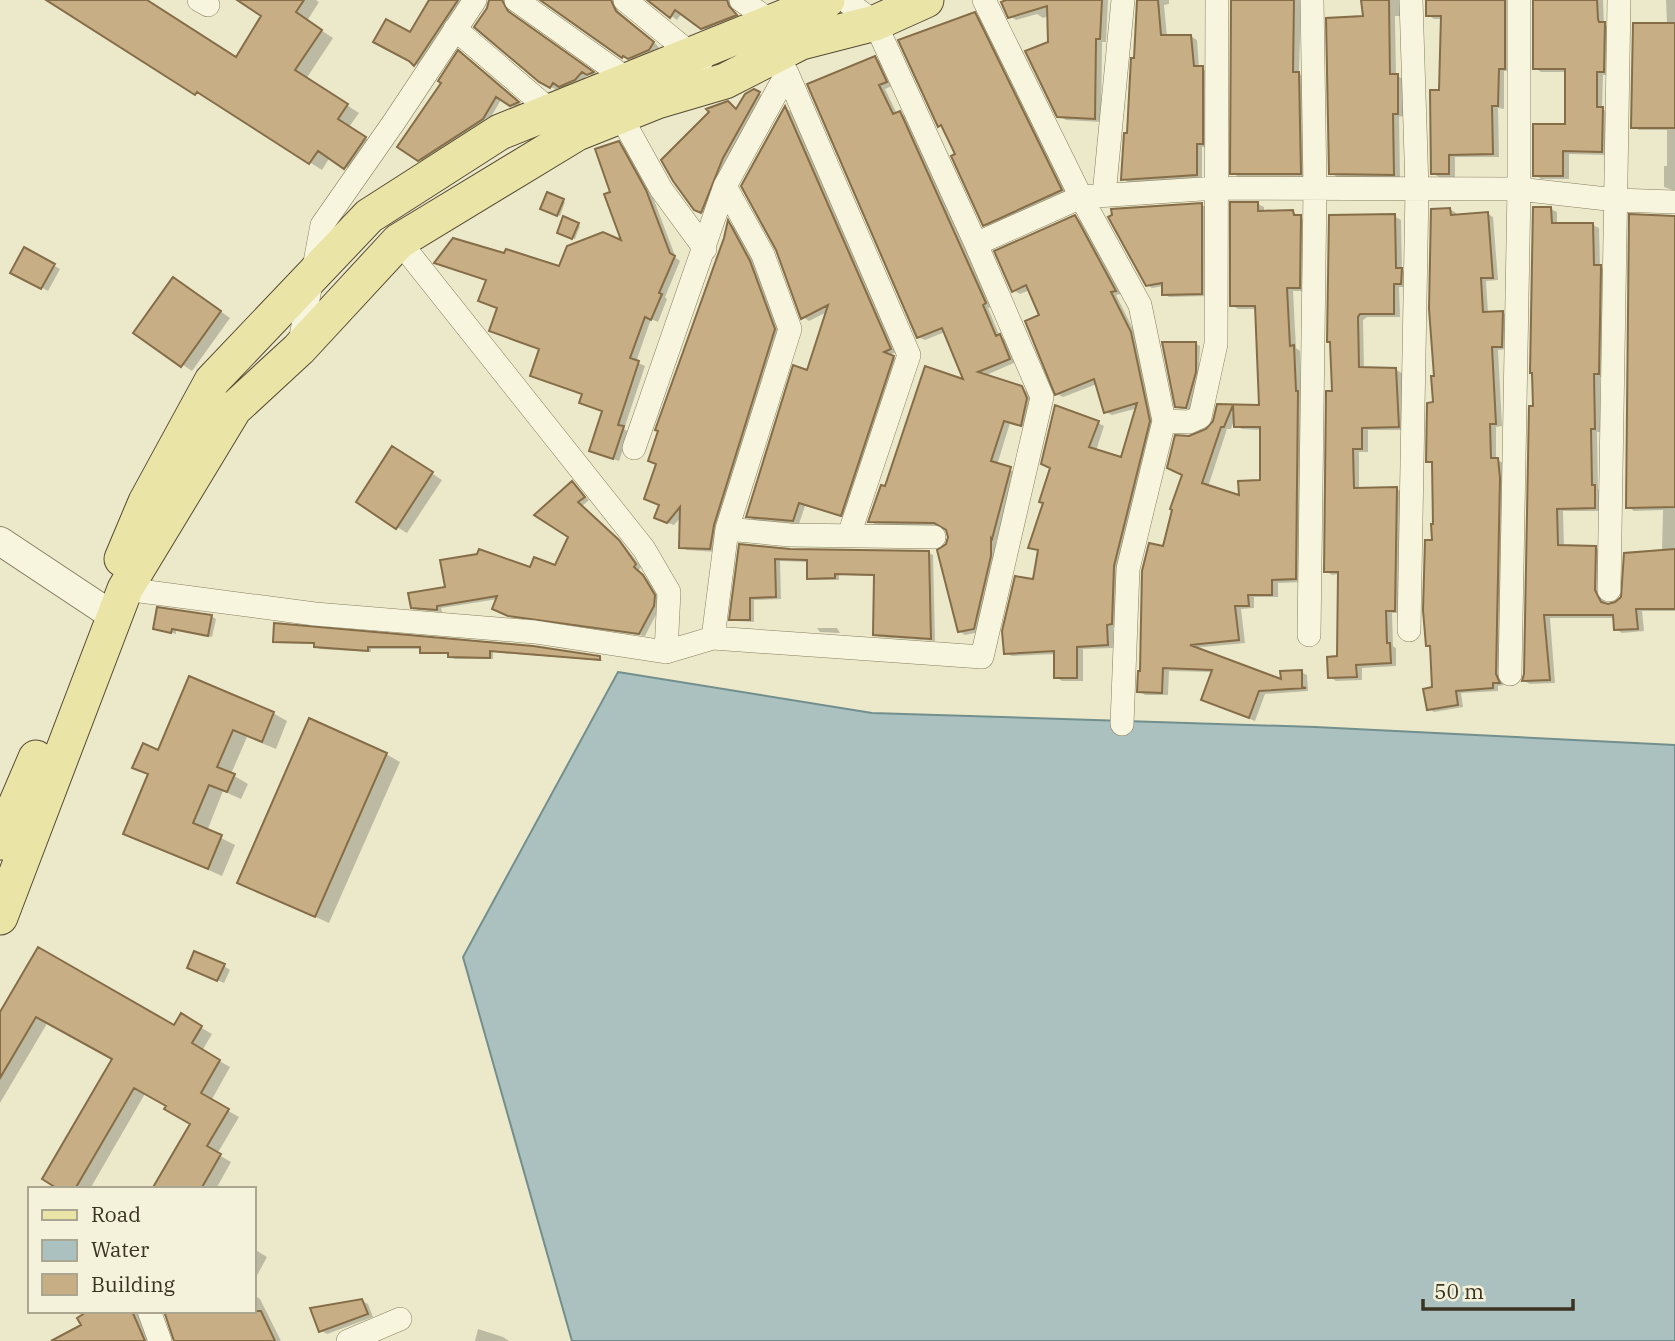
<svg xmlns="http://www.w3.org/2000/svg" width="1675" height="1341" font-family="'IBM Plex Serif',serif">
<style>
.water{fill:#abc1bf;stroke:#728f8e;stroke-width:2}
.shadow{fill:#0003;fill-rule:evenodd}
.building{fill:#c7ae84;stroke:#856d48;stroke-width:2;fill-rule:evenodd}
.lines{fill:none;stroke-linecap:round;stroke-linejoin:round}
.minor-casing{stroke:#887e60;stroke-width:24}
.tertiary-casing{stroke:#887e60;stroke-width:30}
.primary-casing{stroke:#564b34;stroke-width:37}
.minor{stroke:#f7f5de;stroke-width:23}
.tertiary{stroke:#f7f5de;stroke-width:28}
.primary{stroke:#ebe4a7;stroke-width:35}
</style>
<rect width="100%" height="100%" fill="#ece9cb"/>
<!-- water -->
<path class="water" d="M618,672L872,713L1315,727L1675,745V1341H572L463,957Z"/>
<!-- shadow -->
<path class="shadow" d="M50,0H145L236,59L263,15L240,0H316L319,2L307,21L333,38L306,79L359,113L349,127L377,146L357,174L330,157L322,170Z
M432,0H466L421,68L411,60L410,35Z
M491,0H509V10L514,16L598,76L595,77L588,74L581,83L566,89L560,85L557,90L551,87L476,26Z
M543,0H618V11L659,47L655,53L635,61L630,58L629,60Z
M650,0H734V12L741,18L709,31L682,13L677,20Z
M1012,0H1108L1106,42H1102L1101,122L1066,120L1059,116L1049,44V16L1043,18L1037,14L1016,20L1010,16Z
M1137,0H1169V4L1164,5L1167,37L1190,36L1197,40L1199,68L1209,72L1208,147H1202V178L1129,183L1123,179L1136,60Z
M1231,0H1301L1299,74L1305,77L1307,177H1239L1232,173Z
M1363,0H1401L1402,16H1395L1396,76L1404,79L1403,116L1399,117L1400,177H1337L1331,173L1364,18Z
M1428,0H1513L1511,71H1504V109L1498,108L1499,157H1455V177H1439L1432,173L1441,92L1442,19H1434L1428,15Z
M1535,0H1603L1604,24L1610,28V75H1603L1602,109L1609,113L1608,155L1569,154V179H1541L1535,175L1567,126V72H1541L1535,68Z
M1666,0H1675V191L1664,187V166H1667V130H1639L1633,127L1667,25Z
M974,14L981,18L1068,194L991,228L984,224L945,129L939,125Z
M464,56L523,106L517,108L502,98L488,122L425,163L400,147Z
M874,58L881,61L892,86L885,89L897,114L900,113L906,117L992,307L988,308L1000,337L1006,340L1016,362L984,376L1021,388L1028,392L1033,403L1027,428L1010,423L997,465L1017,473L999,541L996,540L997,560L980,632L965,635L959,631L947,529L942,526L876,525L870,521L886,488L966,381L945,332L925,340L918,337Z
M754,91L763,96L705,214L700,211L728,103L737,111Z
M786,108L791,112L897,352L889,355L900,361L847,518L805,506L799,524L754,520L748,516L808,372L827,312L809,321L803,317Z
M618,143L625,147L652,195L676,258L680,261L665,297L667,299L658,322L651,319L636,362L645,366L624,429L629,432L619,461L597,454L604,411L583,395L532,375L541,349L499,308L487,281L443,266L560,268L624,243L612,193Z
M548,195L565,202L560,216L542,208Z
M1258,204L1264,207V213L1293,212L1306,221L1305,291H1293L1296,348L1300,351L1301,395L1302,582L1278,583V597H1254V608L1241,609L1245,643L1193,648L1283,682L1301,672L1307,675L1308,691L1265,694L1255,721L1203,700L1213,672L1169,671L1168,695H1145L1139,691L1144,571L1164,548L1184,475L1189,438L1207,431L1215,421L1219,406L1260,407L1257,309H1238L1232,305ZM1235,417L1236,426L1242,429L1261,430V481L1241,497L1208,487L1227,429H1231Z
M1202,205L1207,208V296L1169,297L1164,294V286L1152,288L1147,285Z
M1450,209L1456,213V216L1488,214L1493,217L1498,280L1486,281L1488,313L1502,312L1508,316L1507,349L1498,350L1502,426L1496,427V460L1504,463L1501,678L1504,685L1498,686V691L1461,693L1463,707L1434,712L1429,709L1434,689L1432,647L1428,645L1434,541V464L1428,461L1435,404Z
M1551,209L1557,212V225H1593L1599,228L1600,267L1606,270L1605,377H1600L1601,432H1597L1598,489L1601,491V511H1563L1564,547H1595L1602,551L1601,595L1606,605L1618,603L1662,551L1663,510L1634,511L1628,507L1675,218V611H1642L1644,631L1622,633L1616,629L1615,618H1550L1555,683L1530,684L1524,681L1534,407Z
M1394,216L1401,220L1402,270L1407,273V287H1399L1400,317H1367L1363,320L1364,369L1396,370L1402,373L1404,430H1368V452H1359V490L1397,489L1403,493L1401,613H1392L1393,646L1396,648V666L1362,668V680L1336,681L1330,677L1338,658L1339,574L1332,575L1326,571L1333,393L1332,343L1329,341Z
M1075,217L1081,221L1121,294L1116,295L1137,337L1156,425L1118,627H1113L1114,648L1083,649V681H1062L1056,677V654L1012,656L1006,653L1034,581L1040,551L1030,547L1045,504L1052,468L1098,423L1104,426L1096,451L1122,459L1138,408L1112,415L1106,412L1097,384L1063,397L1057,394L1042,316L1030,290L1020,294L1013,290Z
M564,219L580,226L575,239L559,232Z
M729,223L734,226L756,266L781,334L716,552L687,550L681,547L682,516L674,525L662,521Z
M25,250L60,269L48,291L13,272Z
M184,285L230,318L192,371L136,333Z
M1196,344L1200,346L1199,367L1192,409H1182L1177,406Z
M403,454L442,480L407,533L397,527Z
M572,483L589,500L582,506L624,545L641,567L638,571L648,580L660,600L659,609L645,636L515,618L499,611L498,599L441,608L442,612L418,610L413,607L531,569L555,567L570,537Z
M741,546L790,551L928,553L933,555L935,641L879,637L874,634L876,576L839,575V580H813L808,578L809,562L780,561L781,599L754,600V622L736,621L731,619Z
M211,616L216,619L212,637L176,630V634L155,628Z
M275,625L599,658L603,661L493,652V659H454L450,654H426L422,652V649H371V652L320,649L316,644L279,643L275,641Z
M817,628H837L840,633L820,632Z
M273,713L287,721L276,749L247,737L231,774L248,784L241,799L223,791L207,831L235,845L222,876L125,833L149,776L135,767L159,752Z
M386,754L400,762L329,923L239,882Z
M39,949L174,1028L181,1016L212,1034L202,1051L230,1067L211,1101L239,1117L217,1154L231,1162L216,1189H154L192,1124L168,1105L146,1092L90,1189H62L115,1059L48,1022L0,1103V1015Z
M224,966L230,970L224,983L195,971Z
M254,1249L267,1257L254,1281Z
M254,1295L260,1299L281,1341H175L254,1311Z
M362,1301L368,1304L373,1317L327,1334L320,1330Z
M92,1311H138L153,1341H54L84,1326Z
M478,1329L503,1337L509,1341H475Z"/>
<!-- building -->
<path class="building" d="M46,0H147L236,57L261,16L237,0H304L296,12L322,30L295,70L348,104L338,119L366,137L344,169L318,151L309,164L197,92L195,95Z
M429,0H458L414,66L409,61L373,42L386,19L410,32Z
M489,0H502L508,11L594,72L587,75L582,72L575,80L559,87L553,83L550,88L539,82L474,27L487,8Z
M540,0H611L616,11L654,42L649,50L628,59L623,56L622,58Z
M647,0H727L729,6L737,15L701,29L675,10L670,18Z
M1006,0H1102L1100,39H1096L1095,119L1057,117L1025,51L1048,42L1047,6L1008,18L1001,2Z
M1137,0H1158L1161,35H1191L1194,66H1203V144H1197V175L1121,180L1124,133H1127L1131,58H1134Z
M1231,0H1294L1293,72H1299L1301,174H1230Z
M1361,0H1389L1390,74H1398V114H1393L1394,175L1329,174L1326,18L1363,16Z
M1426,0H1505V69H1499L1498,106H1492L1493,154L1449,155V174H1431L1430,90H1439L1441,16H1426Z
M1533,0H1597L1598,19L1599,22H1605L1604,72H1597V107H1603L1602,152L1563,151V176H1533V124H1565V69H1533Z
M975,12L1062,190L983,226L951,156L955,154L941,125L938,127L898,40Z
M1633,23H1675V128H1631Z
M458,50L519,102L510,106L496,97L483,119L418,161L397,147L441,83L438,81Z
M875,56L887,82L879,85L893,114L900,111L986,303L983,305L996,336L1000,334L1010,359L978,372L1022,386L1027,398L1021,426L1004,421L991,461L1011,467L992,539L991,538V556L974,629L958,632L937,550L946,544L948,537L946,530L934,523L868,522L881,485L885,486L925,366L963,379L942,328L917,338L807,84Z
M754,89L760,92L723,158L701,213L694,210L673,181L661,160L709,112L706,109L728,101L736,109L745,94Z
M785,106L891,349L884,352L894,356L841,516L799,503L793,521L746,517L793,365L807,370L828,305L801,319L776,250L741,186Z
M619,141L646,190L670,253L675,256L659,293L662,294L651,320L645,317L630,358L639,361L618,425L624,426L613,459L589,451L602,411L579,403L582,394L530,376L539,349L489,331L497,308L478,301L486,280L434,263L453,238L504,253L506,249L559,266L567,246L603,232L621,240L604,194L610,192L595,149Z
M547,192L564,199L557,216L540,209Z
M1230,202H1258V211L1293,210L1294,215H1301L1300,288H1287L1290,346L1294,345L1296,391H1298L1296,579L1272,580V595H1248L1249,606H1235L1239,640L1190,645L1281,679L1280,671L1302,670V687L1306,688L1259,691L1249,718L1201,700L1212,670L1163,668L1162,693L1137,692L1138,671H1140L1142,571L1149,543L1163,546L1172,510L1170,509L1182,475L1167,468L1175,435L1189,436L1206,429L1213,421L1217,404L1259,405L1255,306H1230ZM1233,405L1234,427H1260V480L1238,481L1239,495L1202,483L1221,427H1224Z
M1202,203V294L1162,295V283L1146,286L1108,217L1112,215L1111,209Z
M1533,207H1551L1552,223H1593L1594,265H1601L1599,374H1594L1595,429H1591L1592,485H1595V508L1557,509L1558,545L1596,546L1595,590L1601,602L1608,604L1615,602L1621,597L1624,553L1675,549V609H1636L1638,629L1614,630L1613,615H1544L1550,680L1522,681L1524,674L1529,406H1533L1532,373H1530Z
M1450,208L1451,215L1488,212L1493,278H1481L1483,312L1503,311L1502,347H1492L1496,424H1490L1491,458H1498L1500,478L1496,674L1500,683H1493V688L1456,691L1458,705L1427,710L1423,689L1432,687L1430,646H1426L1423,610L1425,540H1432L1431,524H1433L1432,462H1426L1427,403L1433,402L1431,376H1434L1429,309L1431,209Z
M1395,214L1396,268H1402L1401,284H1394V314H1360L1358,317L1359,367L1396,368L1399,427L1362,428V449H1353L1354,488L1397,487L1395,611H1386L1387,643H1390L1391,663L1356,665L1357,677L1328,678L1327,657L1337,656L1338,572H1324L1326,391H1332L1330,342H1327L1329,215Z
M1629,214L1675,216V507L1626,508Z
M1075,215L1116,291L1111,292L1131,332L1150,421L1114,566L1112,624L1107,625L1108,645L1077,647V678H1054V651L1004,654L1002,631L1015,576L1033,579L1038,550L1028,548L1043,503L1039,502L1050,468L1041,464L1055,405L1099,421L1089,447L1121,457L1137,403L1104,413L1094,379L1055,395L1025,321L1039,315L1026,285L1012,292L994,251Z
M563,216L579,223L572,239L557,233Z
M728,220L750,261L775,329L714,525L710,549L679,548L680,507L667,523L654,518L659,505L644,499L656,464L648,461L658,431L655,430L724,238Z
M24,247L55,264L41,289L10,273Z
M173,277L221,311L181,367L133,333Z
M1162,342H1196V372L1186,408L1175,407Z
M392,446L433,472L396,529L356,502Z
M572,481L585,497L578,502L619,540L636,564L634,567L643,575L655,595L654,606L639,634L508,616L492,609L497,596L437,606V610L411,608L408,593L445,587L440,560L477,554L479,549L530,567L534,557L555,565L568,537L534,515Z
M739,544L790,549L929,551L931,639L873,635L874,575L835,574V578L807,579V560L775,559L776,597L750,598V620H729Z
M157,607L212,615L208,636L172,629L171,633L153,629Z
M274,623L533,646L600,656V660L490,651V658L448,657V653H420V647H368V651L314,647V643L273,642Z
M189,676L274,712L262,742L233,730L217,767L235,774L227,792L209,785L193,823L222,835L208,869L123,834L148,774L132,768L143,743L158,750Z
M309,718L387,753L315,917L237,883Z
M38,947L174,1025L181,1013L202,1026L192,1043L220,1060L201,1093L229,1109L207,1146L221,1154L201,1189H152L190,1124L164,1109L166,1106L134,1088L75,1189H58L42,1179L112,1059L36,1017L0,1078V1012Z
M194,951L225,964L217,981L187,968Z
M362,1299L368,1314L319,1332L310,1308Z
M88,1311H132L145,1341H51L81,1325L77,1318Z
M164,1311H261L275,1341H174Z"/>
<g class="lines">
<defs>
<path id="minor" d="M199,0L208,5
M516,0L637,86
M625,0L701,62
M741,0L779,27
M984,0L1081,197L1140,305L1164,421L1128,569L1122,724
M455,29L558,117
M776,56L787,73L909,355L849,535
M620,115L661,189L705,249
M1104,195L1123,0
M399,241L644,549L669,592L666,652
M976,244L1081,197L1217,188L1519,189L1616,200L1675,202
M299,347L322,225L394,122L475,0
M1164,421L1189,422L1200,417L1216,344L1217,0
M634,448L725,186L787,73
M727,529L790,535L934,537
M125,589L315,614L535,632L666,652L713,638L982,657L1042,397L976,244L875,23L845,0
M1609,590L1619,0
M1409,630L1417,189L1411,0
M1309,635L1315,189L1312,0
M713,638L727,529L790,329L763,255L725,186
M1510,674L1519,189V0
M149,1311L160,1341
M348,1341L400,1319"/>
<path id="tertiary" d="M0,541L113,616"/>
<path id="primary" d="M122,559L146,502L212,381L369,216L500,132L827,0
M0,842L36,758
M0,917L125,589L234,409L299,349L399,241L577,133L657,101L725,81L801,42L875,23L926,0"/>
</defs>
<!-- minor casing -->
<use href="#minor" class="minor-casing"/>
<!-- tertiary casing -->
<use href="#tertiary" class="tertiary-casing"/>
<!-- primary casing -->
<use href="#primary" class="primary-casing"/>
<!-- minor -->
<use href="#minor" class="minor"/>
<!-- tertiary -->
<use href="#tertiary" class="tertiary"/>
<!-- primary -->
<use href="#primary" class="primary"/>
</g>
<!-- legend -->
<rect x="28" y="1187" width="228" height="126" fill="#f4f2da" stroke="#aaa690" stroke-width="2"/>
<rect x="42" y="1210" width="35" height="10" fill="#ebe4a7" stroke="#aaa690" stroke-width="2"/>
<text x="91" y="1222" font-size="21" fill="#3a3322">Road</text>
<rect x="42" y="1240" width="35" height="21" fill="#abc1bf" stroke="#aaa690" stroke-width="2"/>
<text x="91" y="1257" font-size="21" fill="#3a3322">Water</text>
<rect x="42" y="1274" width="35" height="21" fill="#c7ae84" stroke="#aaa690" stroke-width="2"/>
<text x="91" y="1292" font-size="21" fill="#3a3322">Building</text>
<!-- scale -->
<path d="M1423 1299v10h150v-10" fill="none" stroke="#3a3322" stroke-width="3.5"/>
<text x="1434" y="1299" font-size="21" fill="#3a3322" stroke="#f4f2da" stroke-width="5" paint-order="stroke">50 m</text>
</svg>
